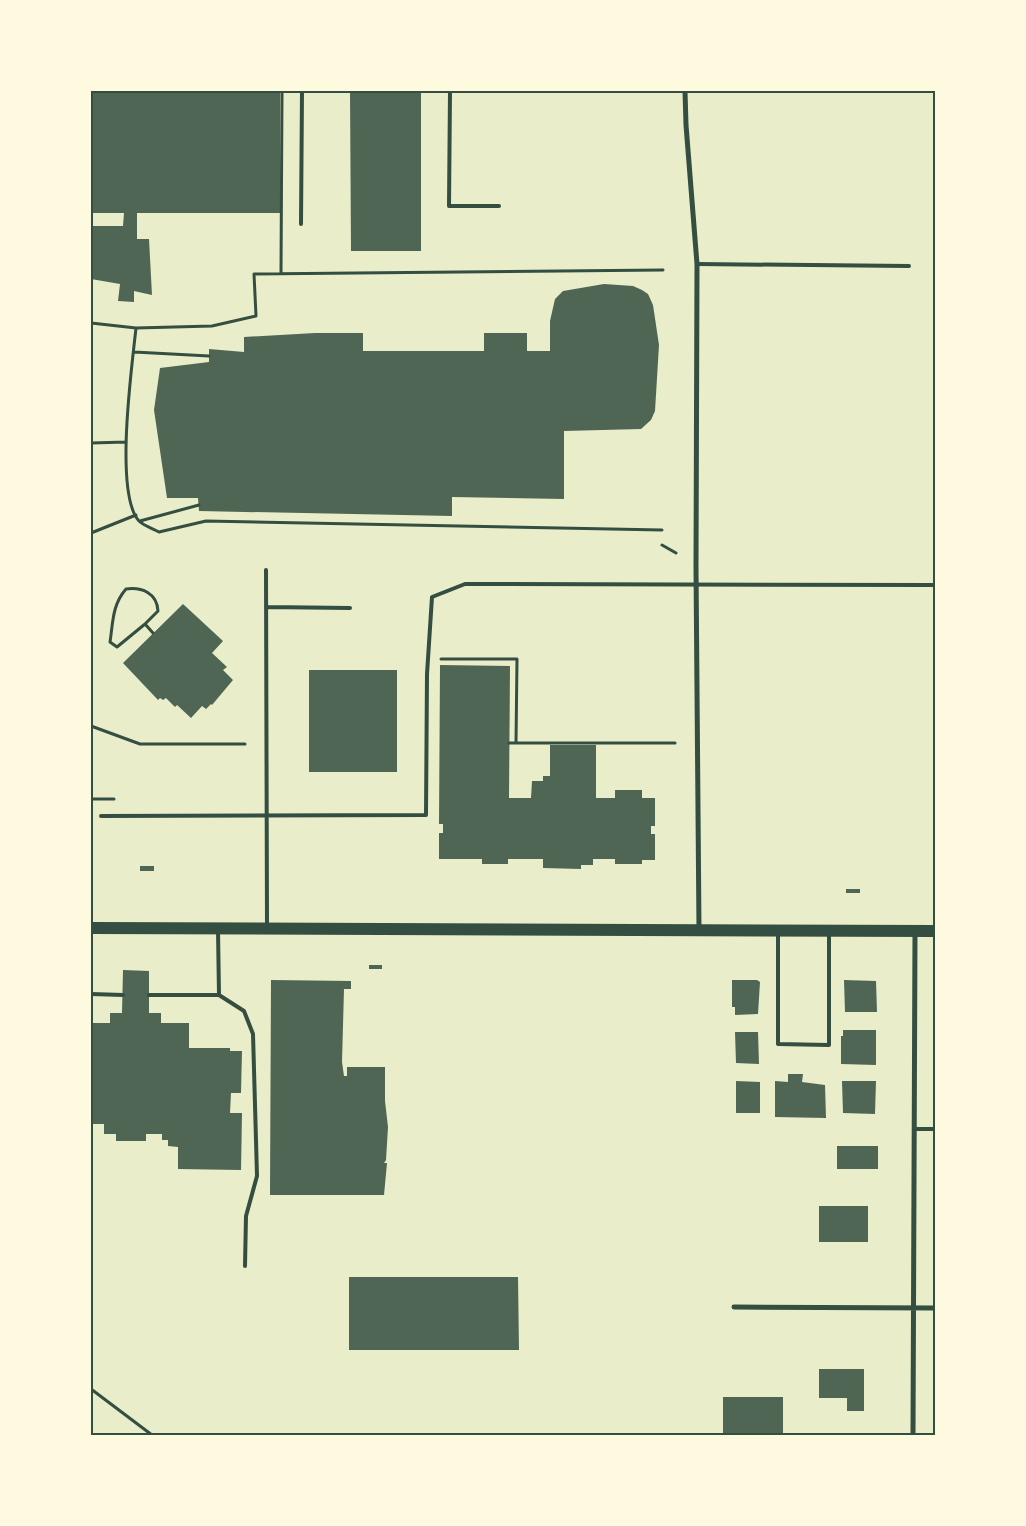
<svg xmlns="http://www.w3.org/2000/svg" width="1026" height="1526" font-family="Merriweather,serif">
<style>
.building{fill:#4f6655}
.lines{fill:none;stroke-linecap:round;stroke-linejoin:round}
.path{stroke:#344e41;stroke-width:3}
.service{stroke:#344e41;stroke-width:4}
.minor{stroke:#344e41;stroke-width:5}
.primary{stroke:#344e41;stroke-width:12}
.neatline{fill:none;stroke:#344e41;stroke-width:2}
</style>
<rect width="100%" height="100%" fill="#e9edc9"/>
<!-- building -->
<path class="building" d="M91,91H280V213H137V239H149L152,295L134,291V302L118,301L120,284L91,279V226H123L124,213H91Z
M350,91H421V251H351Z
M604,284L633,286L642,290L648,294L653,305L659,345L655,411L651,420L641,429L564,431V499L452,497V516L199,511L198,498H167L154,410L160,368L209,362V349L244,352V337L315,333H363V351H484V333H527V351H550V321L555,299L563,291Z
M183,604L223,641L212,653L227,667L223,670L233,680L212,705L211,704L206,709L202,706L191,718L177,705L175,707L166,698L163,700L160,698L158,700L123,663Z
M440,665L510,666L509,798H531L532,781H543V776H550V745H596V798H615V790H642V798H655V826H651V834H655V860H642V864H615V859H593V865H581V869L543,868V859H508V864H482V859H439V833H443V824H439Z
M309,670H397V772H309Z
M140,866H154V871H140Z
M846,889H860V893H846Z
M369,965H382V969H369Z
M123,970L149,971V1013H161V1023H189V1048H230V1051H242L241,1093H231L230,1113H242L241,1170L178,1169V1147L168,1146V1140H162V1134H146V1141H116V1134H104V1124H91V1023H110V1013H122Z
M271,980L351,981V989H344L342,1062L344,1076H347V1067H385V1101L388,1127L386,1160L384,1163H387L384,1195H270Z
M732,980H757L760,982L758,1014L735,1015V1007H732Z
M844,980L876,981L877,1012H845Z
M843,1030H876V1065L841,1064V1036H843Z
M735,1032H758L759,1064L736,1063Z
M788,1074H803L802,1082L825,1085L826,1118L775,1117V1081L788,1082Z
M736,1081L760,1082V1113H736Z
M842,1081H876L875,1114L843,1113Z
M837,1146H878V1169H837Z
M819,1206H868V1242H819Z
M349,1277H518L519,1350H349Z
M819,1369H864V1411H847V1398H819Z
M723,1397H783V1435H723Z"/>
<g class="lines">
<!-- path -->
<path class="path" d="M281,273L282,91
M91,323L136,328C132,366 114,494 139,521C144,526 154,529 159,532L206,521L662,530
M136,328L212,326L256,316L254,274L663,270
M134,352L209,356
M91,443L126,442
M140,521L199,505
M91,533L136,515
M662,545L676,553
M145,624L158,611C157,593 142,587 126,589C112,605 113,623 110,642L117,647L145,624L153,633
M441,659H517L516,743
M91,726L140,744H245
M509,743H675
M91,799H114
M91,1389L152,1435"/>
<!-- service -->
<path class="service" d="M450,91L449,206H499
M301,224L302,91
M697,264L909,266
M266,570L267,925
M266,607L350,608
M101,816L426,815L427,674L432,597L465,584L935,585
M218,930L219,995
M778,932V1044L829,1045V933
M91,994L123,995
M149,995H219L244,1011L253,1034L257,1176L246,1216L245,1266
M914,1129H935"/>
<!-- minor -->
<path class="minor" d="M685,91L686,125L697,264L696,568L699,930
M734,1307L935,1308
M913,1435L915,932"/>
<!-- primary -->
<path class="primary" d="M91,928L935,931"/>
</g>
<!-- border -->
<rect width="1026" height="1526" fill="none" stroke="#fefae0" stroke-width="185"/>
<rect x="92" y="92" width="842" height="1342" class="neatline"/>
</svg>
